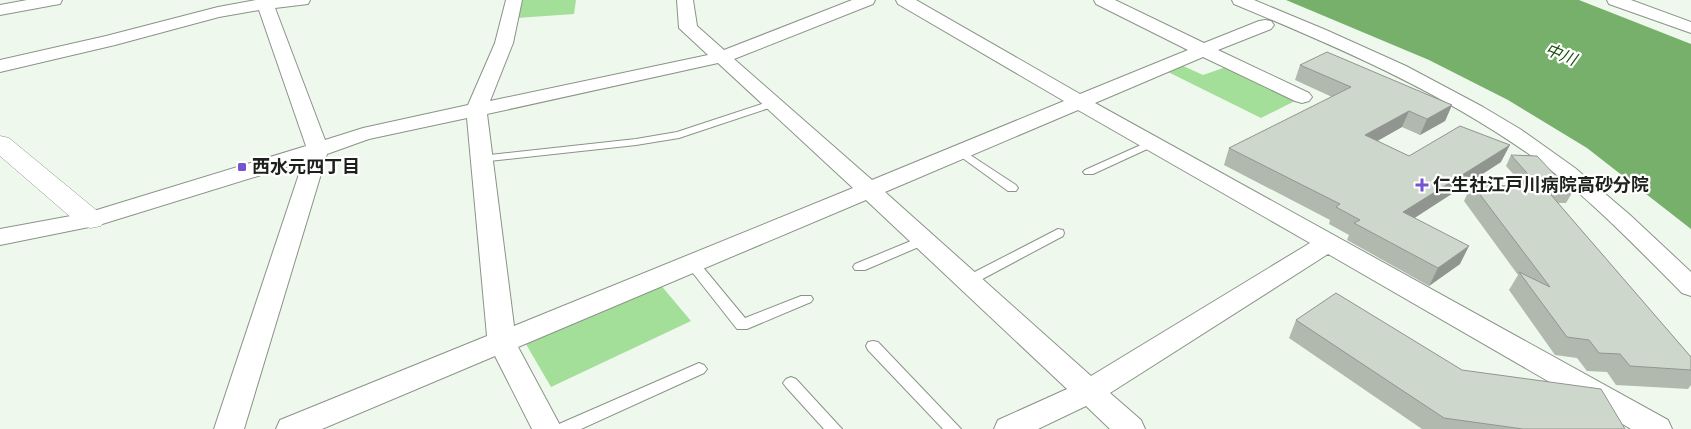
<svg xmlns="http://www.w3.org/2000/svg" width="1691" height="429" font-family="Ubuntu,'Noto Sans JP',sans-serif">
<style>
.green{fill:#a3df98}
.water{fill:#76b06b}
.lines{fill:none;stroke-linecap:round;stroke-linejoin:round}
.lane-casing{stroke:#8b9389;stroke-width:2}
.street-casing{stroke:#8b9389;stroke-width:2}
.secondary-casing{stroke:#8b9389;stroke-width:1}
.lane{fill:#fff;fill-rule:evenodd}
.street{fill:#fff;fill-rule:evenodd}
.secondary{fill:#fff;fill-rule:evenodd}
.wall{fill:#b1b9af}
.shaded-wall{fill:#90968f}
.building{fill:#ced7cc;stroke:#90968f}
.poi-dot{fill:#7355cf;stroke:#fff;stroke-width:2}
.labels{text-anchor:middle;stroke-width:4.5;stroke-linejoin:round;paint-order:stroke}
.far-water-label{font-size:16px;font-style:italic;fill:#18520a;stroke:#fff}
.poi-label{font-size:18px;font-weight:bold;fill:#1d201c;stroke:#fff;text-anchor:start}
</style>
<rect width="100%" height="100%" fill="#eff8ed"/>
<!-- green -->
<path class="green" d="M523,0H576L574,14L517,18Z
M1181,65L1203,75L1226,67L1295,101L1261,118L1166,71Z
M659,283L691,321L551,387L523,339Z"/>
<!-- water -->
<path class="water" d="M1286,0H1579L1691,44V229L1587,148L1508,100L1429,60Z"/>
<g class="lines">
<defs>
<path id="lane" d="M774,100L779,103L778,105L679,138L636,145L480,162L474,159L480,156L636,139L677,132Z
M1152,140L1156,141L1158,143L1156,145L1093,174H1085L1083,172L1085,170Z
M961,149L1016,185L1018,188L1016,191H1008L957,154L955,152Z
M1058,229L1063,230L1064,233L1063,236L973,284H963L961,281L963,278Z
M923,236L929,240L928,243L865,270H855L853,267L855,264Z
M692,259L697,260L745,318L801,296H811L813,299L811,302L747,329H737L685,263Z
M873,341L878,342L961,429H943L868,350L866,346L868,342Z
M699,363L704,365L707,369L704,373L581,429H557L559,424Z
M791,377L796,379L842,429H824L786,387L783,383L786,379Z"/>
<path id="street" d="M27,0H62L60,4L54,5L0,15V5Z
M256,0H310L308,4L275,8L325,140L363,128L468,105L495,43L506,0H522L513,43L490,101L708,55L679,28L677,0H693L697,26L724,50L852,0H875L873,4L734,59L872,180L1064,101L898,4L896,0H916L1080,94L1188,50L1096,4L1094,0H1115L1204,43L1259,21L1265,20L1271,21L1274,25L1271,29L1218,50L1309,93L1312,97L1309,101L1302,103L1295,101L1203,57L1095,103L1668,420L1672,429H1631L1328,254L1110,393L1141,420L1145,429H1110L1086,406L1038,429H994L998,420L1067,389L866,200L518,347L562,429H532L495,356L322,429H276L280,420L487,336L467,118L369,139L327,154L244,429H214L303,162L99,225L0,245V229L87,213L306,146L259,10L219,17L115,45L0,72V60L106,36L218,7ZM718,63L853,188L514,326L487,114ZM1078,110L1310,243L1091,376L885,192Z
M1232,0H1254L1326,30L1406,66L1483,107L1520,129L1575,168L1630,215L1691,272V296L1682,293C1637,248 1592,200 1540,162C1447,94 1340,48 1234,4Z
M1607,0H1631L1691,22V33L1609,4Z"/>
<path id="secondary" d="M0,136L9,138L101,214L105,220L101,226L91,228L81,226L0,156Z"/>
</defs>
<!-- lane casing -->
<use href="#lane" class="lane-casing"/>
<!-- street casing -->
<use href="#street" class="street-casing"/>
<!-- secondary casing -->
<use href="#secondary" class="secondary-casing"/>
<!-- lane -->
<use href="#lane" class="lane"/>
<!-- street -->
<use href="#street" class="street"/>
<!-- secondary -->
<use href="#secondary" class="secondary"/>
</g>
<!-- wall -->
<path class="wall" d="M1300,65L1452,105L1445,121L1420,135L1402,127L1377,141L1409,156L1501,162L1414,218L1460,264L1429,286L1347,240L1349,235L1329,224L1330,220L1224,165L1229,148L1332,97L1295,80Z
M1511,155L1572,193L1566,203H1558L1691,357V385L1688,389L1616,385L1607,372L1587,371L1577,358L1555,355L1509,290L1518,275L1464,201L1472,184L1525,187L1506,166Z
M1296,320L1462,370L1625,429H1422L1289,338Z"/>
<!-- shaded-wall -->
<path class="shaded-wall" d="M1452,105L1445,121L1420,135L1427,119Z
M1409,111L1402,127L1358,152L1365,135Z
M1510,145L1501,162L1396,230L1403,212Z
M1469,246L1460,264L1429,286L1438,268Z"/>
<!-- building -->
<path class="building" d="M1327,52L1452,105L1427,119L1409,111L1365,135L1409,156L1460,126L1510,145L1403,212L1469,246L1438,268L1354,223L1360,220L1336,207L1340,204L1229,148L1351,87L1300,65Z
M1511,155L1537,156L1572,193L1549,192L1545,188H1540Z
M1472,184L1545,188L1691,357V370L1630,366L1620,354L1599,353L1589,340L1567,337L1519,272L1550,287Z
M1336,293L1462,370L1601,389L1625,429H1523L1444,418L1296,320Z"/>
<!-- markers -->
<g class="poi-dot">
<rect x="237" y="162" width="10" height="10" rx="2.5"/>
<path d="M1419.5 177.5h5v5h5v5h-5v5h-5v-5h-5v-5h5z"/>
</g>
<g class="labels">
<!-- far-water labels -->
<g class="far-water-label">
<text transform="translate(1561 54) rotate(22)" y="6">中川</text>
</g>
<!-- poi labels -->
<g class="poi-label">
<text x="252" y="173">西水元四丁目</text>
<text x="1433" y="191">仁生社江戸川病院高砂分院</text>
</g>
</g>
</svg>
